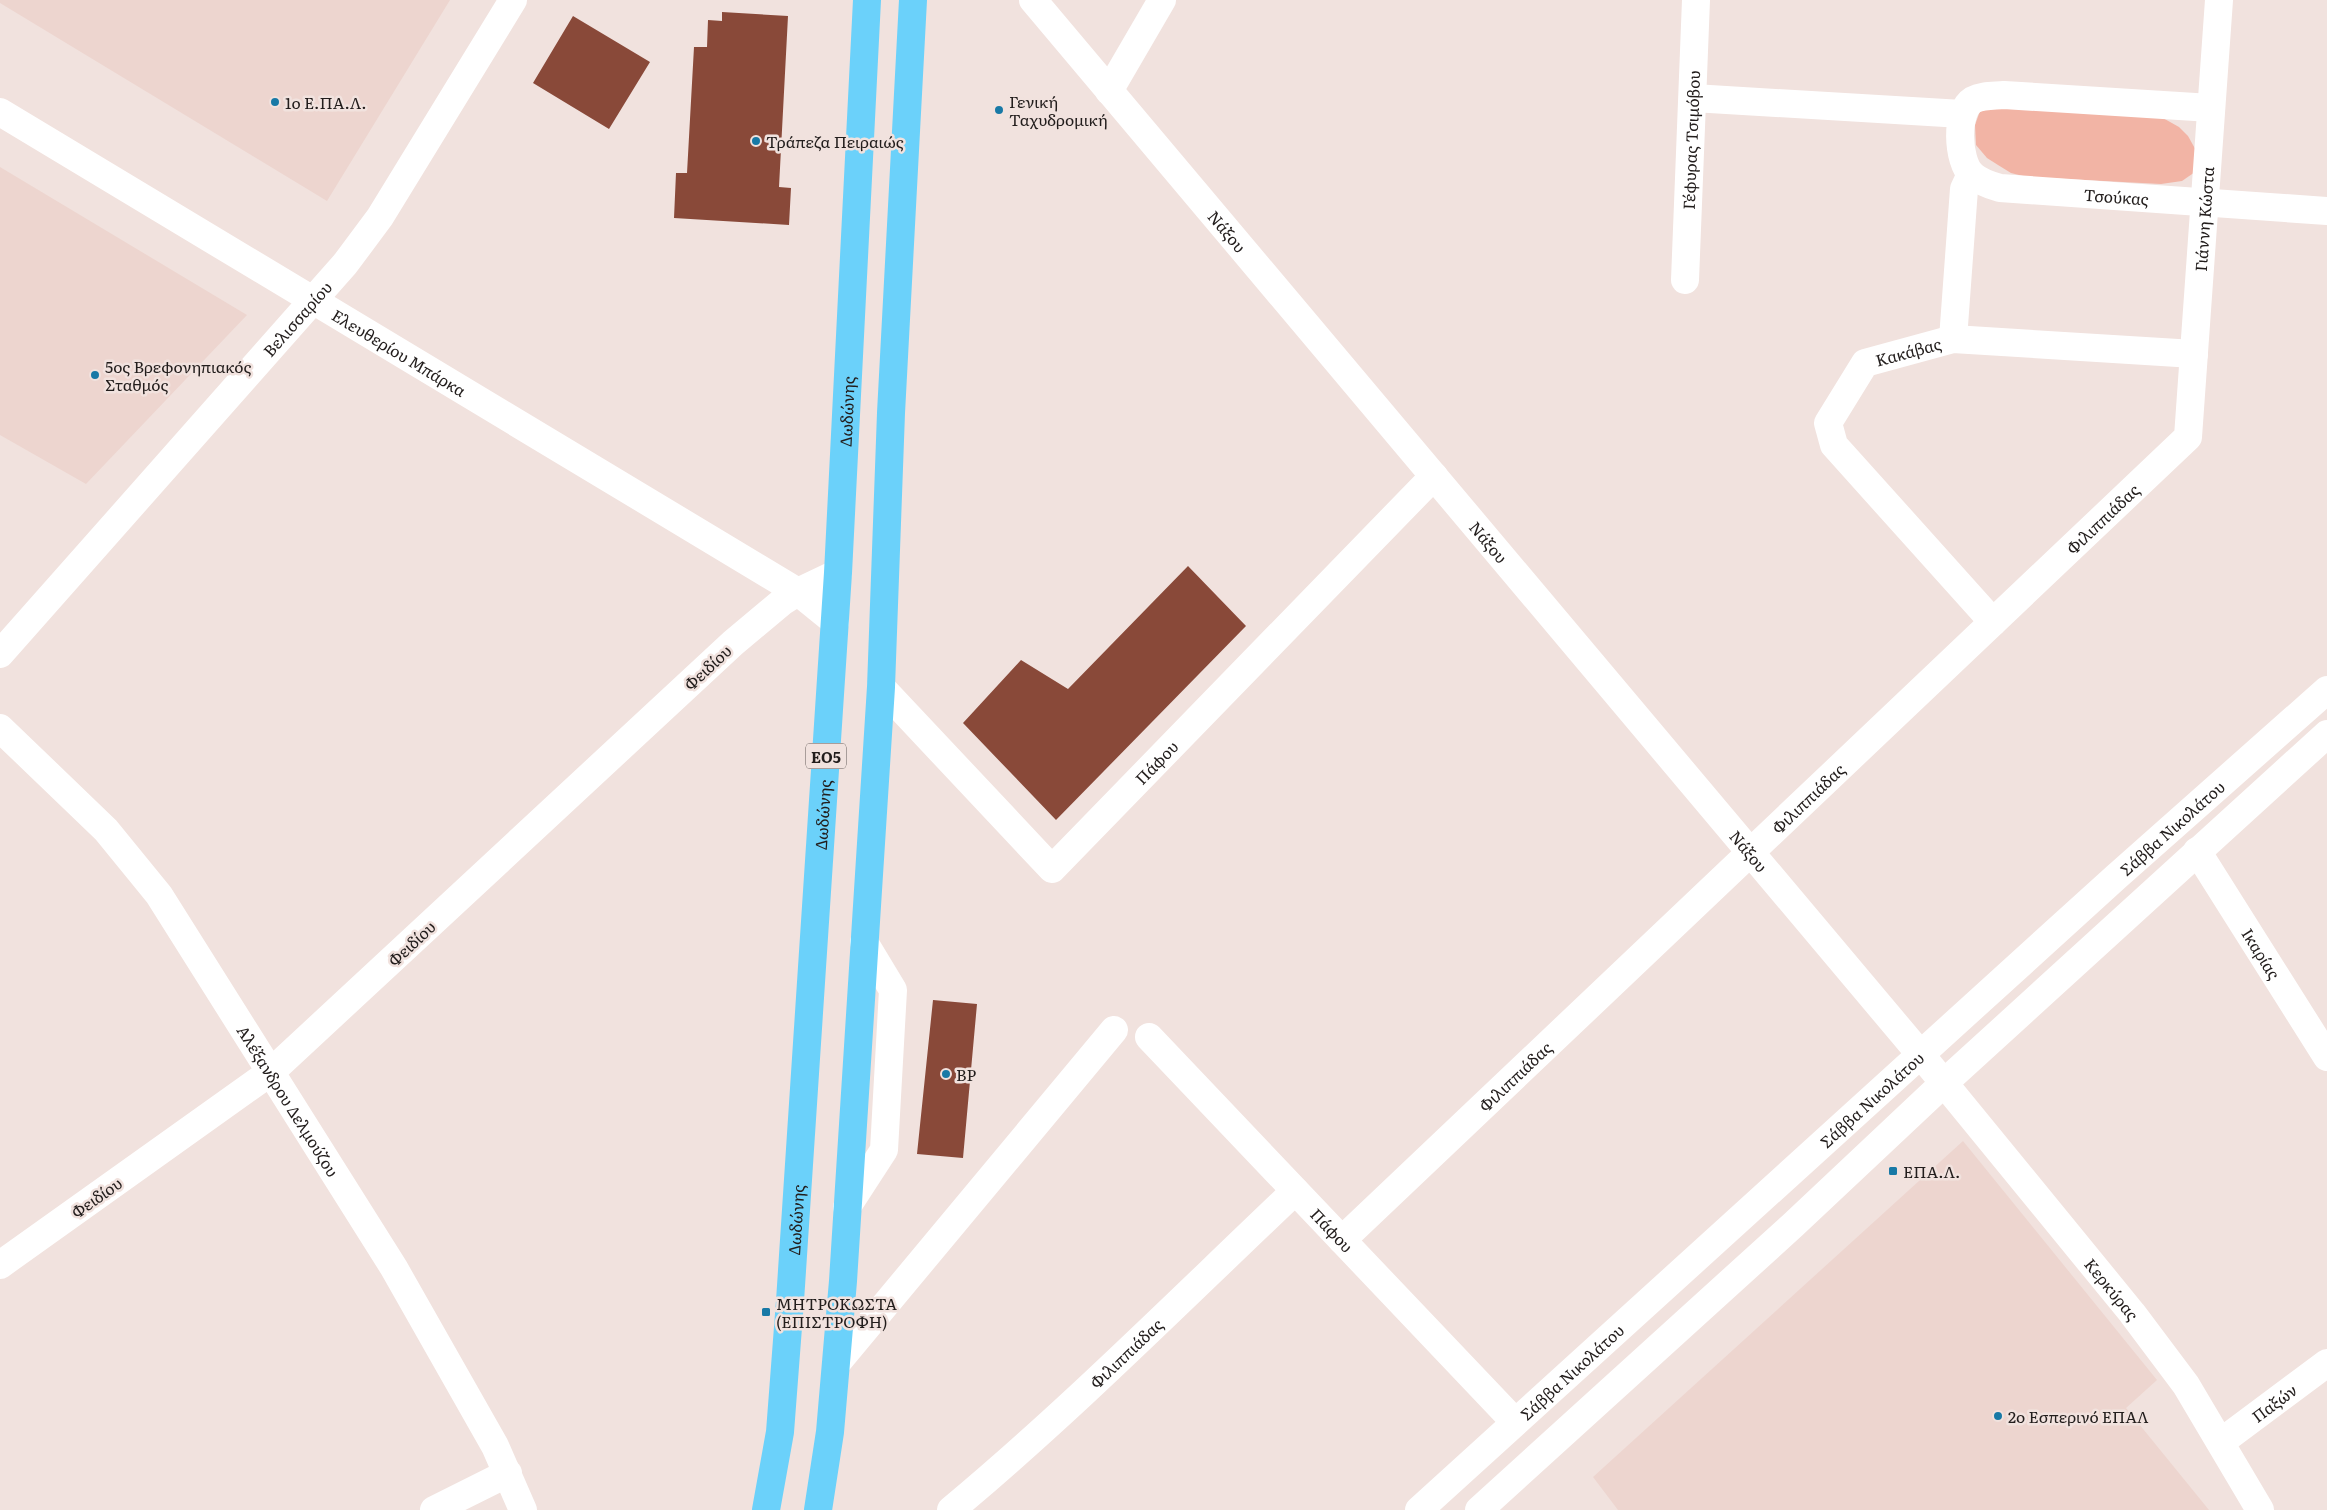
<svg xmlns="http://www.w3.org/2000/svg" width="2327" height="1510" viewBox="0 0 2327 1510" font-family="Literata,serif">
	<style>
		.built { fill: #edd5cf }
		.green { fill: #f2b4a5 }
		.building { fill: #894939 }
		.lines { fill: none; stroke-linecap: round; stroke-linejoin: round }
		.minor { stroke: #fff; stroke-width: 28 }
		.major { stroke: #6bd1fa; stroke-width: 28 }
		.poi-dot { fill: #1879a6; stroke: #f1e2de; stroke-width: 2 }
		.labels { text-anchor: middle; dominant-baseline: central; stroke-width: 5; stroke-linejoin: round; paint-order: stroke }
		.shield { fill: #f1e2de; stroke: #605856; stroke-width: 1 }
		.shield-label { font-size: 15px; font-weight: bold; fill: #221d1c }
		.poi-label { font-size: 16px; fill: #221d1c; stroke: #f1e2de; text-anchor: start }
		.street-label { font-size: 16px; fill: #221d1c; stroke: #f1e2de }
	</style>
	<rect width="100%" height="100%" fill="#f1e2de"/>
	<path class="built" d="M0 0H450L327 201 0 3Z
		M0 167 247 315 86 484 0 435Z
		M1963 1141 2157 1380 2126 1408 2209 1510H1618L1593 1477Z"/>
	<path class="green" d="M1993 107 2154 113 2179 127 2188 136 2198 154 2195 172 2182 181 2161 184 2027 177 2011 173 1998 165 1987 158 1976 145 1975 125 1980 111Z"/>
	<path class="building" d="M722 12 788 16 779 187 791 188 789 225 674 218 676 173H687L694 47H707L708 20 722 21Z
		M573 16 650 62 609 129 533 83Z
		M1188 566 1246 626 1056 820 963 723 1021 660 1068 689Z
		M933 1000 977 1004 963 1158 917 1154Z"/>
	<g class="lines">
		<g class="minor">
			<path id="s1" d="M1033 0 1921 1055 2132 1313 2186 1385 2260 1510"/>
			<path d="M1109 91 1162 0"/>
			<path d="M1693 98 1962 114"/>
			<path id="s2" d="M2211 108 2004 95C1994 96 1982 95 1973 100 1955 111 1957 161 1972 175 1980 182 1989 185 2000 188L2327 211"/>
			<path id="s3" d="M0 112 798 592 782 602 733 643 272 1071 0 1265"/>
			<path id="s4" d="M1685 280 1696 0"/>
			<path d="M1953 339 1964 189 1971 174"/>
			<path d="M835 622 798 592 838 573"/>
			<path id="s5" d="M1993 622 1834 445 1828 423 1865 363 1953 339 2194 354"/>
			<path id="s6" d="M0 654 345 264 380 217 513 0"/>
			<path id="s7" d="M881 687 1052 869 1434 476"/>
			<path id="s8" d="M0 728 106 830 159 895 394 1268 495 1446 523 1510"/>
			<path id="s9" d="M2197 851 2327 1057"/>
			<path id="s10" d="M1149 1037 1515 1422"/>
			<path d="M847 1207 884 1150 893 990 864 942"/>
			<path id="s11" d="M1342 1240 2188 437 2219 0"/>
			<path d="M836 1364 1114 1030"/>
			<path id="s12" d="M2221 1442 2327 1363"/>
			<path d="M434 1510 508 1473"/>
			<path id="s13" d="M951 1510C1071 1410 1182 1298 1295 1191"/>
			<path id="s14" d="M1419 1510 2116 877 2327 690"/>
			<path d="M1479 1510 1793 1225 1944 1083 2327 734"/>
		</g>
		<g class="major">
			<path id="s15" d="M766 1510 780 1432 790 1301 838 573 867 0"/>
			<path d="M818 1510 830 1432 843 1281 881 687 891 413 913 0"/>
		</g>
	</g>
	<g class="poi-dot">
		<circle cx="275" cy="102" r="5"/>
		<circle cx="999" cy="110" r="5"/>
		<circle cx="756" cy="141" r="5"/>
		<circle cx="95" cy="375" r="5"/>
		<circle cx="946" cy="1074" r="5"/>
		<rect x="1888" y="1166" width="10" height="10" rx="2.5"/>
		<rect x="761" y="1307" width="10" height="10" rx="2.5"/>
		<circle cx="1998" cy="1416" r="5"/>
	</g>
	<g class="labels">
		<rect class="shield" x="806" y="743.5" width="40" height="25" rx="4"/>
		<g class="shield-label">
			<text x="826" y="756">ΕΟ5</text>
		</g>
		<g class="poi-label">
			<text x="1009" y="101">Γενική<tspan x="1009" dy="18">Ταχυδρομική</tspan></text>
			<text x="285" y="102">1ο Ε.ΠΑ.Λ.</text>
			<text x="766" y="141">Τράπεζα Πειραιώς</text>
			<text x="105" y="366">5ος Βρεφονηπιακός<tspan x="105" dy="18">Σταθμός</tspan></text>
			<text x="956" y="1074">BP</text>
			<text x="1903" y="1171">ΕΠΑ.Λ.</text>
			<text x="776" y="1303">ΜΗΤΡΟΚΩΣΤΑ<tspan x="776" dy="18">(ΕΠΙΣΤΡΟΦΗ)</tspan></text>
			<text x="2008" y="1416">2ο Εσπερινό ΕΠΑΛ</text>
		</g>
		<g class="street-label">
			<text stroke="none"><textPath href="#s4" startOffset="140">Γέφυρας Τσιμόβου</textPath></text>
			<text stroke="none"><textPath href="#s2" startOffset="468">Τσούκας</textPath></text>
			<text stroke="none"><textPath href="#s11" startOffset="1385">Γιάννη Κώστα</textPath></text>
			<text stroke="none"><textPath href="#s1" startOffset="302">Νάξου</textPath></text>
			<text stroke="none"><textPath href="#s6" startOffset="448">Βελισσαρίου</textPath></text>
			<text stroke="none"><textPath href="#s5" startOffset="376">Κακάβας</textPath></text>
			<text stroke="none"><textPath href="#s3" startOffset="466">Ελευθερίου Μπάρκα</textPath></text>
			<text stroke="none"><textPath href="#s15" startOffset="1102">Δωδώνης</textPath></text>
			<text stroke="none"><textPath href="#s11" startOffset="1048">Φιλιππιάδας</textPath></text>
			<text stroke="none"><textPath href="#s1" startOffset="708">Νάξου</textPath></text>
			<text transform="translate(707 667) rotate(-43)">Φειδίου</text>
			<text stroke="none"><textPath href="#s7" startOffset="399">Πάφου</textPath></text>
			<text stroke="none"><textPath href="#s11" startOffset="642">Φιλιππιάδας</textPath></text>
			<text stroke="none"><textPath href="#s15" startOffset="698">Δωδώνης</textPath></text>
			<text stroke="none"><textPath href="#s14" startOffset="1016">Σάββα Νικολάτου</textPath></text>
			<text stroke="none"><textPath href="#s1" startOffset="1112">Νάξου</textPath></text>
			<text transform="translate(411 943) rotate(-43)">Φειδίου</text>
			<text stroke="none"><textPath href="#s9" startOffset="121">Ικαρίας</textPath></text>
			<text stroke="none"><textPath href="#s11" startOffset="238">Φιλιππιάδας</textPath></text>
			<text stroke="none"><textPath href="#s8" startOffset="474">Αλέξανδρου Δελμούζου</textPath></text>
			<text stroke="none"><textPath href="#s14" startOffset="611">Σάββα Νικολάτου</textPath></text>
			<text transform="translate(96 1197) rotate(-35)">Φειδίου</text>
			<text stroke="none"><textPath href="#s15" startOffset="292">Δωδώνης</textPath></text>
			<text stroke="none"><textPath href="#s10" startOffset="266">Πάφου</textPath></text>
			<text stroke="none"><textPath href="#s1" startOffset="1681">Κερκύρας</textPath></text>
			<text stroke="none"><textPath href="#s13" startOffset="235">Φιλιππιάδας</textPath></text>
			<text stroke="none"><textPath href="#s14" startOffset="206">Σάββα Νικολάτου</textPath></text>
			<text stroke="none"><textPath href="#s12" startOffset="66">Παξών</textPath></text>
		</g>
	</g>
</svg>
